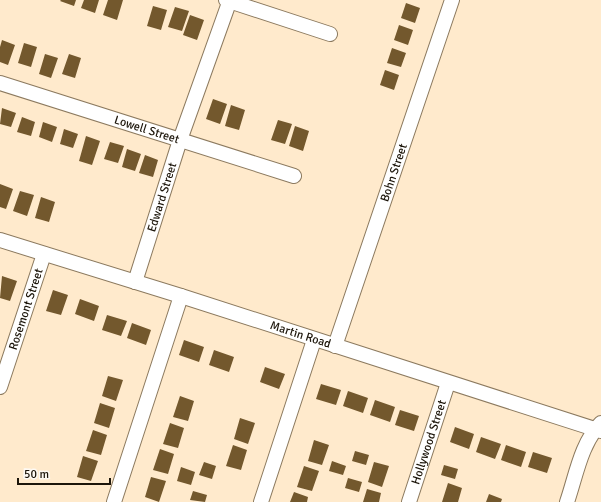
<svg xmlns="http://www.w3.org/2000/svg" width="601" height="502" viewBox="0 0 601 502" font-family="Signika,sans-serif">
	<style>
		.building { fill: #73582d }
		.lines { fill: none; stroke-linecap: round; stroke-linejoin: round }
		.minor-casing { stroke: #8c7a5f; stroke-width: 16 }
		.minor { stroke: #fff; stroke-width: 14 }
		.labels { text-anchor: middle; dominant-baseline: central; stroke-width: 4; stroke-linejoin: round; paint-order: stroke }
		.street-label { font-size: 12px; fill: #1c150a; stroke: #fefaf4 }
	</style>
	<rect width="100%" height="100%" fill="#ffeacc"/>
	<path class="building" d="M61 0H76L74 6 60 1Z
		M84 0H99L95 13 81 8Z
		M108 0H123L117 20 103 15Z
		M406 3 420 8 415 23 401 18Z
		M153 6 167 10 161 30 147 26Z
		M175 7 189 11 182 31 168 27Z
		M190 15 204 20 197 40 183 35Z
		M399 25 413 30 408 45 394 40Z
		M2 40 15 45 8 65 0 62V47Z
		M24 43 37 47 31 67 18 63Z
		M392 48 406 53 401 67 387 63Z
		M45 54 58 58 51 78 39 74Z
		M69 54 81 58 75 78 62 74Z
		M385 70 399 75 394 90 380 85Z
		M213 99 227 104 220 124 206 119Z
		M231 105 245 110 239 130 225 126Z
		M2 108 16 113 11 127 0 124Z
		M22 117 35 122 31 136 17 132Z
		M278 120 292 124 285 144 271 140Z
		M43 122 57 127 52 142 39 137Z
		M295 126 309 131 303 151 289 146Z
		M64 129 78 134 73 148 60 144Z
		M86 136 100 141 92 165 79 161Z
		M110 142 124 146 118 163 104 159Z
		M127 149 141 154 135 171 122 167Z
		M145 155 158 160 153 177 139 173Z
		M0 184 13 189 6 209 0 207Z
		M20 191 34 195 27 216 13 211Z
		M41 197 55 202 49 222 35 218Z
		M2 276 17 281 10 301 0 298Z
		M53 290 68 295 61 315 46 311Z
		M80 299 99 306 94 321 75 314Z
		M107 315 127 321 121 336 102 330Z
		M132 323 151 330 146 345 127 338Z
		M184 340 204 347 199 362 179 355Z
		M214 350 234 357 229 372 209 365Z
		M265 367 285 374 279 389 260 382Z
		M108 376 123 380 116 401 102 396Z
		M321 384 341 390 336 405 316 399Z
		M348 391 368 398 363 413 343 406Z
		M180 396 194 401 188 421 173 417Z
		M375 400 395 407 390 422 370 415Z
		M100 403 115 408 109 428 94 423Z
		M400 410 419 416 414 431 395 425Z
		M240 418 255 423 248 444 234 439Z
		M170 423 184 428 178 448 163 444Z
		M455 427 474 434 469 449 450 442Z
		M93 430 107 435 101 455 86 451Z
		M481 437 501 444 495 459 476 452Z
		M314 440 329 445 322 465 308 461Z
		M233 445 247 450 241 470 226 466Z
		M506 445 526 452 521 467 501 460Z
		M160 449 174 454 168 474 153 470Z
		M355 451 369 455 366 465 352 461Z
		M533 452 552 458 547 473 528 467Z
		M83 456 98 461 91 481 77 477Z
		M332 461 346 466 343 475 329 471Z
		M204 462 216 466 212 479 199 475Z
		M374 462 389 466 382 487 368 482Z
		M444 465 458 469 455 479 441 475Z
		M304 466 319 471 312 491 297 487Z
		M181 467 195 472 191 485 177 481Z
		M151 477 166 481 159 502 145 497Z
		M348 478 362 482 359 492 345 488Z
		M448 483 462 488 458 502H442Z
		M367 489 381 493 379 502H363Z
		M193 491 207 495 205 502 190 500Z
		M294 492 308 497 307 502H290Z
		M489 494 502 499 501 502H486Z"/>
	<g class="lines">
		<defs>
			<g id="minor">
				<path d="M226 0 330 34"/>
				<path id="s1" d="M0 83 294 176"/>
				<path id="s2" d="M0 240 181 296 601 431"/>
				<path id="s3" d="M135 282 180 140 230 0"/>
				<path id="s4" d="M335 346 452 0"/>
				<path id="s5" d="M0 387 44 254"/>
				<path d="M114 502 181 296"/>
				<path d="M261 502 314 340"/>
				<path id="s6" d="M409 502 448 383"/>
				<path d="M567 502C576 476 581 443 601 423"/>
			</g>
		</defs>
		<use href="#minor" class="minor-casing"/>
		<use href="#minor" class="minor"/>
	</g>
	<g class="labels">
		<g class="street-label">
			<text stroke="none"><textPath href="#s1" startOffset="154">Lowell Street</textPath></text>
			<text stroke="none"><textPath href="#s4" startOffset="183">Bohn Street</textPath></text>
			<text stroke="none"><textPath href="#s3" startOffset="89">Edward Street</textPath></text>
			<text stroke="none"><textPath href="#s5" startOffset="82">Rosemont Street</textPath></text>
			<text stroke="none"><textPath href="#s2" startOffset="315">Martin Road</textPath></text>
			<text stroke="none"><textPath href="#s6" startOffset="63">Hollywood Street</textPath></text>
		</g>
	</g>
	<path d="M18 478v6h92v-6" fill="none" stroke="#1c150a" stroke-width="2"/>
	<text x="24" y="478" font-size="12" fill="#1c150a" stroke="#fefaf4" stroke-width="3" paint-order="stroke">50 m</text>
</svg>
